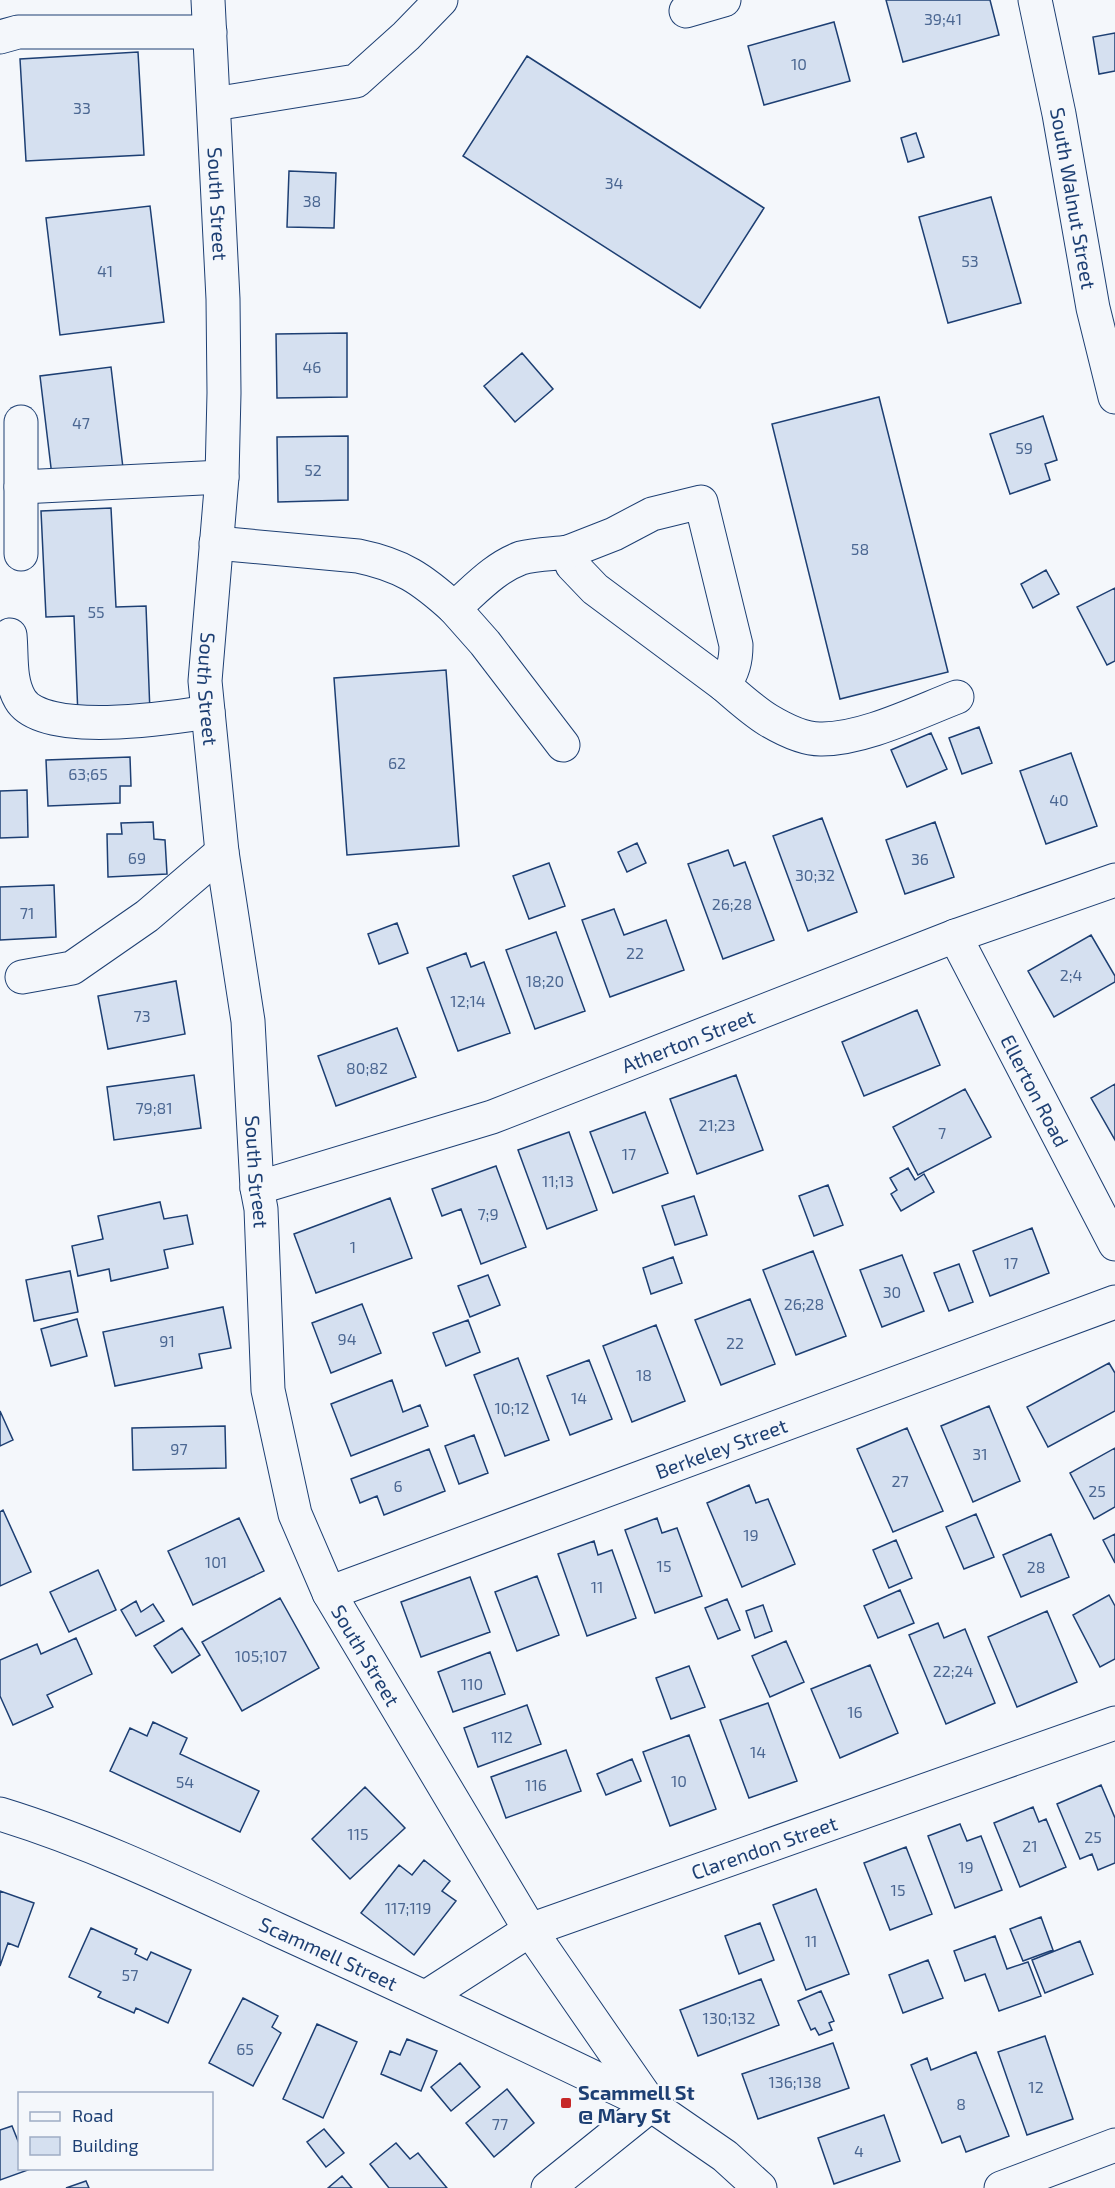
<svg xmlns="http://www.w3.org/2000/svg" width="1115" height="2188" viewBox="0 0 1115 2188" font-family="'Exo 2',sans-serif">
	<style>
		.building { fill: #d5e0f0; stroke: #1d3f73; stroke-width: 1.5 }
		.lines { fill: none; stroke-linecap: round; stroke-linejoin: round }
		.minor-casing { stroke: #1d3f73; stroke-width: 35 }
		.minor { stroke: #f4f7fb; stroke-width: 33 }
		.poi-dot { fill: #c62828; stroke: #f4f7fb; stroke-width: 2 }
		.labels { text-anchor: middle; dominant-baseline: central; stroke-width: 4.5; stroke-linejoin: round; paint-order: stroke }
		.number-label { font-size: 16px; fill: #4b6792 }
		.street-label { font-size: 20px; fill: #1d3f73; stroke: #f4f7fb }
		.poi-label { font-size: 20px; font-weight: bold; fill: #1d3f73; stroke: #f4f7fb; text-anchor: start }
	</style>
	<rect width="100%" height="100%" fill="#f4f7fb"/>
	<path class="building" d="M886 0H990L999 35 903 62Z
		M834 22 850 81 764 105 748 46Z
		M1115 33V71L1099 74 1093 37Z
		M138 52 144 155 26 161 20 59Z
		M527 56 764 208 700 308 463 156Z
		M916 133 924 157 908 162 901 138Z
		M289 171 336 173 334 228 287 227Z
		M991 197 1021 303 948 323 919 217Z
		M150 206 164 322 60 335 46 218Z
		M347 333V397L277 398 276 334Z
		M522 353 553 389 515 422 484 386Z
		M111 367 123 468 52 476 40 376Z
		M879 397 948 672 840 699 772 424Z
		M1043 416 1057 460 1045 464 1050 480 1010 494 990 434Z
		M348 436V500L278 502 277 437Z
		M111 508 116 607 146 606 150 713 78 716 74 616 46 617 41 511Z
		M1046 570 1059 594 1033 608 1021 584Z
		M1115 588V661L1107 665 1077 607Z
		M446 670 459 846 347 855 334 678Z
		M979 727 992 763 962 774 949 738Z
		M931 733 947 769 907 787 891 750Z
		M1071 753 1097 826 1046 844 1020 771Z
		M130 757 131 786H120V803L48 806 46 760Z
		M27 790 28 837 0 838V791Z
		M822 818 857 912 808 931 773 836Z
		M153 822 154 839 165 840 167 874 108 877 107 834H122L121 823Z
		M935 822 954 877 905 894 886 840Z
		M637 843 646 863 627 872 618 852Z
		M728 850 734 866 745 862 774 940 723 959 688 864Z
		M549 863 565 906 529 919 513 876Z
		M54 885 56 937 0 940V887Z
		M614 909 624 935 666 920 684 970 610 997 582 920Z
		M397 923 408 953 379 964 368 934Z
		M556 932 585 1011 535 1029 506 950Z
		M1091 935 1115 976V982L1054 1017 1028 971Z
		M466 953 471 967 484 962 510 1033 458 1051 427 968Z
		M176 981 185 1034 108 1049 98 996Z
		M917 1010 940 1065 864 1096 842 1042Z
		M397 1028 416 1077 336 1106 318 1056Z
		M194 1075 201 1128 114 1140 107 1087Z
		M736 1075 763 1150 697 1174 670 1099Z
		M1115 1084V1140L1091 1098Z
		M965 1089 991 1137 918 1175 893 1127Z
		M645 1112 668 1173 613 1193 590 1132Z
		M569 1132 597 1210 547 1229 518 1150Z
		M496 1166 526 1247 481 1264 461 1209 442 1216 432 1189Z
		M908 1168 915 1180 924 1174 934 1192 901 1211 891 1194 897 1190 890 1178Z
		M828 1185 843 1225 814 1236 799 1196Z
		M694 1196 707 1235 675 1245 662 1206Z
		M390 1198 412 1258 316 1293 294 1234Z
		M160 1202 164 1219 187 1215 193 1244 164 1250 168 1268 111 1281 109 1269 78 1276 72 1246 103 1239 98 1216Z
		M1032 1228 1049 1273 990 1296 973 1251Z
		M813 1251 846 1336 796 1355 763 1270Z
		M902 1255 924 1311 882 1327 860 1270Z
		M673 1257 682 1283 651 1294 643 1268Z
		M959 1264 973 1302 949 1311 934 1273Z
		M70 1271 78 1312 34 1321 26 1280Z
		M488 1275 500 1305 470 1317 458 1286Z
		M750 1299 775 1364 721 1385 695 1320Z
		M362 1304 381 1353 331 1373 312 1323Z
		M223 1307 231 1348 199 1354 202 1368 115 1386 103 1332Z
		M77 1319 87 1356 51 1366 41 1329Z
		M468 1320 480 1352 446 1366 433 1333Z
		M656 1325 685 1401 632 1422 603 1346Z
		M518 1358 549 1440 505 1456 474 1375Z
		M589 1360 612 1419 570 1435 547 1376Z
		M1109 1363 1115 1373V1411L1048 1447 1027 1407Z
		M392 1380 403 1412 420 1405 428 1426 351 1456 331 1404Z
		M989 1406 1020 1481 973 1502 941 1426Z
		M0 1411 13 1440 0 1446Z
		M225 1426 226 1468 133 1470 132 1428Z
		M907 1428 943 1511 893 1532 857 1449Z
		M474 1435 488 1473 459 1484 445 1446Z
		M1115 1448V1507L1094 1519 1070 1473Z
		M429 1449 445 1491 384 1515 377 1496 360 1503 351 1479Z
		M749 1485 756 1503 768 1499 795 1564 742 1587 707 1503Z
		M3 1510 31 1572 0 1586V1512Z
		M976 1514 994 1557 964 1569 946 1527Z
		M239 1518 264 1571 193 1605 168 1551Z
		M657 1518 662 1533 677 1528 702 1596 655 1613 625 1530Z
		M1051 1534 1069 1577 1021 1597 1003 1555Z
		M1115 1534V1563L1103 1540Z
		M896 1540 912 1578 889 1588 873 1550Z
		M594 1541 598 1555 612 1550 636 1618 587 1636 558 1554Z
		M98 1570 116 1610 69 1632 50 1592Z
		M537 1576 559 1635 517 1651 495 1592Z
		M470 1577 490 1632 421 1657 401 1602Z
		M900 1590 914 1623 878 1638 864 1606Z
		M1109 1595 1115 1606V1659L1100 1667 1073 1615Z
		M280 1598 319 1668 242 1711 202 1642Z
		M727 1599 740 1630 718 1639 705 1608Z
		M136 1601 141 1612 153 1604 164 1621 136 1636 121 1610Z
		M763 1605 772 1631 755 1638 746 1611Z
		M1047 1611 1077 1682 1017 1707 988 1637Z
		M938 1623 944 1638 965 1629 995 1703 946 1724 909 1635Z
		M182 1628 200 1655 172 1673 154 1646Z
		M76 1638 92 1674 47 1695 53 1707 13 1725 0 1696V1660L37 1644 41 1654Z
		M786 1641 804 1682 770 1697 752 1656Z
		M490 1652 505 1694 453 1712 438 1672Z
		M870 1665 898 1733 840 1758 811 1689Z
		M689 1666 705 1707 671 1719 656 1678Z
		M768 1703 797 1781 749 1798 720 1720Z
		M527 1705 541 1744 478 1767 464 1728Z
		M153 1722 187 1738 180 1754 259 1791 240 1832 110 1771 130 1728 147 1736Z
		M689 1735 716 1809 670 1826 643 1752Z
		M566 1750 581 1791 506 1818 491 1777Z
		M632 1759 641 1781 606 1795 597 1774Z
		M1101 1785 1115 1818V1863L1098 1870 1092 1854 1080 1859 1057 1804Z
		M365 1787 405 1828 350 1879 312 1839Z
		M1033 1807 1039 1822 1046 1819 1066 1867 1020 1887 994 1823Z
		M960 1824 967 1841 981 1836 1002 1890 955 1908 928 1836Z
		M906 1847 932 1914 890 1930 864 1863Z
		M424 1860 450 1881 442 1891 456 1901 414 1955 361 1913 399 1865 412 1875Z
		M816 1889 849 1974 806 1990 773 1905Z
		M0 1891 34 1903 18 1947 8 1943 0 1966Z
		M1041 1917 1053 1950 1023 1961 1010 1929Z
		M760 1923 774 1960 739 1974 725 1936Z
		M91 1928 137 1949 135 1954 147 1960 151 1952 191 1970 168 2023 136 2008 134 2013 98 1997 101 1992 69 1977Z
		M995 1936 1007 1969 1028 1962 1041 1996 999 2011 985 1974 965 1981 954 1951Z
		M1080 1941 1093 1974 1045 1993 1032 1960Z
		M928 1960 943 1998 903 2013 889 1975Z
		M761 1979 779 2025 698 2056 680 2010Z
		M821 1991 834 2021 829 2023 832 2030 819 2035 815 2028 811 2030 798 2001Z
		M243 1998 278 2016 272 2027 281 2033 253 2086 209 2063Z
		M317 2024 357 2042 323 2118 283 2099Z
		M1045 2036 1073 2119 1027 2135 998 2052Z
		M407 2039 437 2051 421 2091 381 2074 390 2051 400 2055Z
		M833 2043 849 2088 758 2119 742 2074Z
		M976 2052 1009 2136 966 2152 960 2136 942 2143 911 2065 927 2058 931 2070Z
		M460 2063 480 2087 451 2111 431 2087Z
		M507 2089 534 2123 494 2157 466 2123Z
		M884 2115 900 2161 834 2184 818 2138Z
		M12 2126 20 2146V2168L28 2170 0 2180V2130Z
		M324 2129 344 2153 326 2167 307 2142Z
		M396 2143 410 2159 418 2153 447 2188H389L370 2164Z
		M342 2176 352 2188H328Z
		M86 2181 89 2188H66Z"/>
	<g class="lines">
		<defs>
			<g id="minor">
				<path id="s1" d="M208 0 223 299 224 393 222 477 205 681 222 852 248 1021 257 1188 261 1209 268 1390 295 1514 329 1593 530 1930 651 2105 725 2156 760 2188"/>
				<path id="s2" d="M1035 0 1059 114 1093 308 1115 397"/>
				<path d="M686 11 724 0"/>
				<path d="M0 37 18 32H210"/>
				<path d="M214 104 356 81 406 36 441 0"/>
				<path d="M21 422V554"/>
				<path d="M21 487 222 477"/>
				<path d="M216 543 358 556C402 565 422 579 454 608 475 590 494 568 521 558 536 554 553 554 568 552L572 565 595 589 724 685"/>
				<path d="M568 552 614 534 652 514 701 502 736 645C736 661 733 672 724 685 738 697 752 710 768 720 783 729 803 739 820 739 862 740 918 712 957 697"/>
				<path d="M454 608 485 643 563 745"/>
				<path d="M10 635C12 656 9 680 20 699 42 738 170 718 208 712"/>
				<path id="s3" d="M955 936 1115 1244"/>
				<path d="M22 977 72 968 147 916 222 852"/>
				<path id="s4" d="M257 1188 492 1117 955 936 1115 880"/>
				<path id="s5" d="M329 1593 1115 1302"/>
				<path id="s6" d="M0 1814C95 1843 185 1887 276 1929 401 1986 526 2044 649 2104"/>
				<path id="s7" d="M426 1997 530 1930 1115 1723"/>
				<path d="M548 2188 651 2105"/>
				<path d="M1001 2188 1115 2145"/>
			</g>
		</defs>
		<use href="#minor" class="minor-casing"/>
		<use href="#minor" class="minor"/>
	</g>
	<rect class="poi-dot" x="560" y="2097" width="12" height="12" rx="3"/>
	<g class="labels">
		<g class="number-label">
			<text x="943" y="18">39;41</text>
			<text x="799" y="63">10</text>
			<text x="82" y="107">33</text>
			<text x="614" y="182">34</text>
			<text x="312" y="200">38</text>
			<text x="970" y="260">53</text>
			<text x="105" y="270">41</text>
			<text x="312" y="366">46</text>
			<text x="81" y="422">47</text>
			<text x="1024" y="447">59</text>
			<text x="313" y="469">52</text>
			<text x="860" y="548">58</text>
			<text x="96" y="611">55</text>
			<text x="397" y="762">62</text>
			<text x="88" y="773">63;65</text>
			<text x="1059" y="799">40</text>
			<text x="137" y="857">69</text>
			<text x="920" y="858">36</text>
			<text x="815" y="874">30;32</text>
			<text x="732" y="903">26;28</text>
			<text x="27" y="912">71</text>
			<text x="635" y="952">22</text>
			<text x="1071" y="974">2;4</text>
			<text x="545" y="980">18;20</text>
			<text x="468" y="1000">12;14</text>
			<text x="142" y="1015">73</text>
			<text x="367" y="1067">80;82</text>
			<text x="154" y="1107">79;81</text>
			<text x="717" y="1124">21;23</text>
			<text x="942" y="1132">7</text>
			<text x="629" y="1153">17</text>
			<text x="558" y="1180">11;13</text>
			<text x="488" y="1213">7;9</text>
			<text x="353" y="1246">1</text>
			<text x="1011" y="1262">17</text>
			<text x="892" y="1291">30</text>
			<text x="804" y="1303">26;28</text>
			<text x="347" y="1338">94</text>
			<text x="167" y="1340">91</text>
			<text x="735" y="1342">22</text>
			<text x="644" y="1374">18</text>
			<text x="579" y="1397">14</text>
			<text x="512" y="1407">10;12</text>
			<text x="179" y="1448">97</text>
			<text x="980" y="1453">31</text>
			<text x="900" y="1480">27</text>
			<text x="398" y="1485">6</text>
			<text x="1097" y="1490">25</text>
			<text x="751" y="1534">19</text>
			<text x="216" y="1561">101</text>
			<text x="664" y="1565">15</text>
			<text x="1036" y="1566">28</text>
			<text x="597" y="1586">11</text>
			<text x="261" y="1655">105;107</text>
			<text x="953" y="1670">22;24</text>
			<text x="472" y="1683">110</text>
			<text x="855" y="1711">16</text>
			<text x="502" y="1736">112</text>
			<text x="758" y="1751">14</text>
			<text x="679" y="1780">10</text>
			<text x="185" y="1781">54</text>
			<text x="536" y="1784">116</text>
			<text x="358" y="1833">115</text>
			<text x="1093" y="1836">25</text>
			<text x="1030" y="1845">21</text>
			<text x="966" y="1866">19</text>
			<text x="898" y="1889">15</text>
			<text x="408" y="1907">117;119</text>
			<text x="811" y="1940">11</text>
			<text x="130" y="1974">57</text>
			<text x="729" y="2017">130;132</text>
			<text x="245" y="2048">65</text>
			<text x="795" y="2081">136;138</text>
			<text x="1036" y="2086">12</text>
			<text x="961" y="2103">8</text>
			<text x="500" y="2123">77</text>
			<text x="859" y="2150">4</text>
		</g>
		<g class="street-label">
			<text stroke="none"><textPath href="#s2" startOffset="202">South Walnut Street</textPath></text>
			<text stroke="none"><textPath href="#s1" startOffset="204">South Street</textPath></text>
			<text stroke="none"><textPath href="#s1" startOffset="690">South Street</textPath></text>
			<text stroke="none"><textPath href="#s4" startOffset="456">Atherton Street</textPath></text>
			<text stroke="none"><textPath href="#s3" startOffset="174">Ellerton Road</textPath></text>
			<text stroke="none"><textPath href="#s1" startOffset="1176">South Street</textPath></text>
			<text stroke="none"><textPath href="#s5" startOffset="418">Berkeley Street</textPath></text>
			<text stroke="none"><textPath href="#s1" startOffset="1680">South Street</textPath></text>
			<text stroke="none"><textPath href="#s7" startOffset="372">Clarendon Street</textPath></text>
			<text stroke="none"><textPath href="#s6" startOffset="357">Scammell Street</textPath></text>
		</g>
		<g class="poi-label">
			<text x="578" y="2092">Scammell St<tspan x="578" dy="23">@ Mary St</tspan></text>
		</g>
	</g>
	<rect x="18" y="2092" width="195" height="78" fill="#f4f7fb" stroke="#9eadc5" stroke-width="1.5"/>
	<rect x="30" y="2112" width="30" height="9" fill="#f4f7fb" stroke="#9eadc5" stroke-width="1.5"/>
	<text x="72" y="2122" font-size="18" fill="#1d3f73">Road</text>
	<rect x="30" y="2137" width="30" height="18" fill="#d5e0f0" stroke="#9eadc5" stroke-width="1.5"/>
	<text x="72" y="2152" font-size="18" fill="#1d3f73">Building</text>
</svg>
